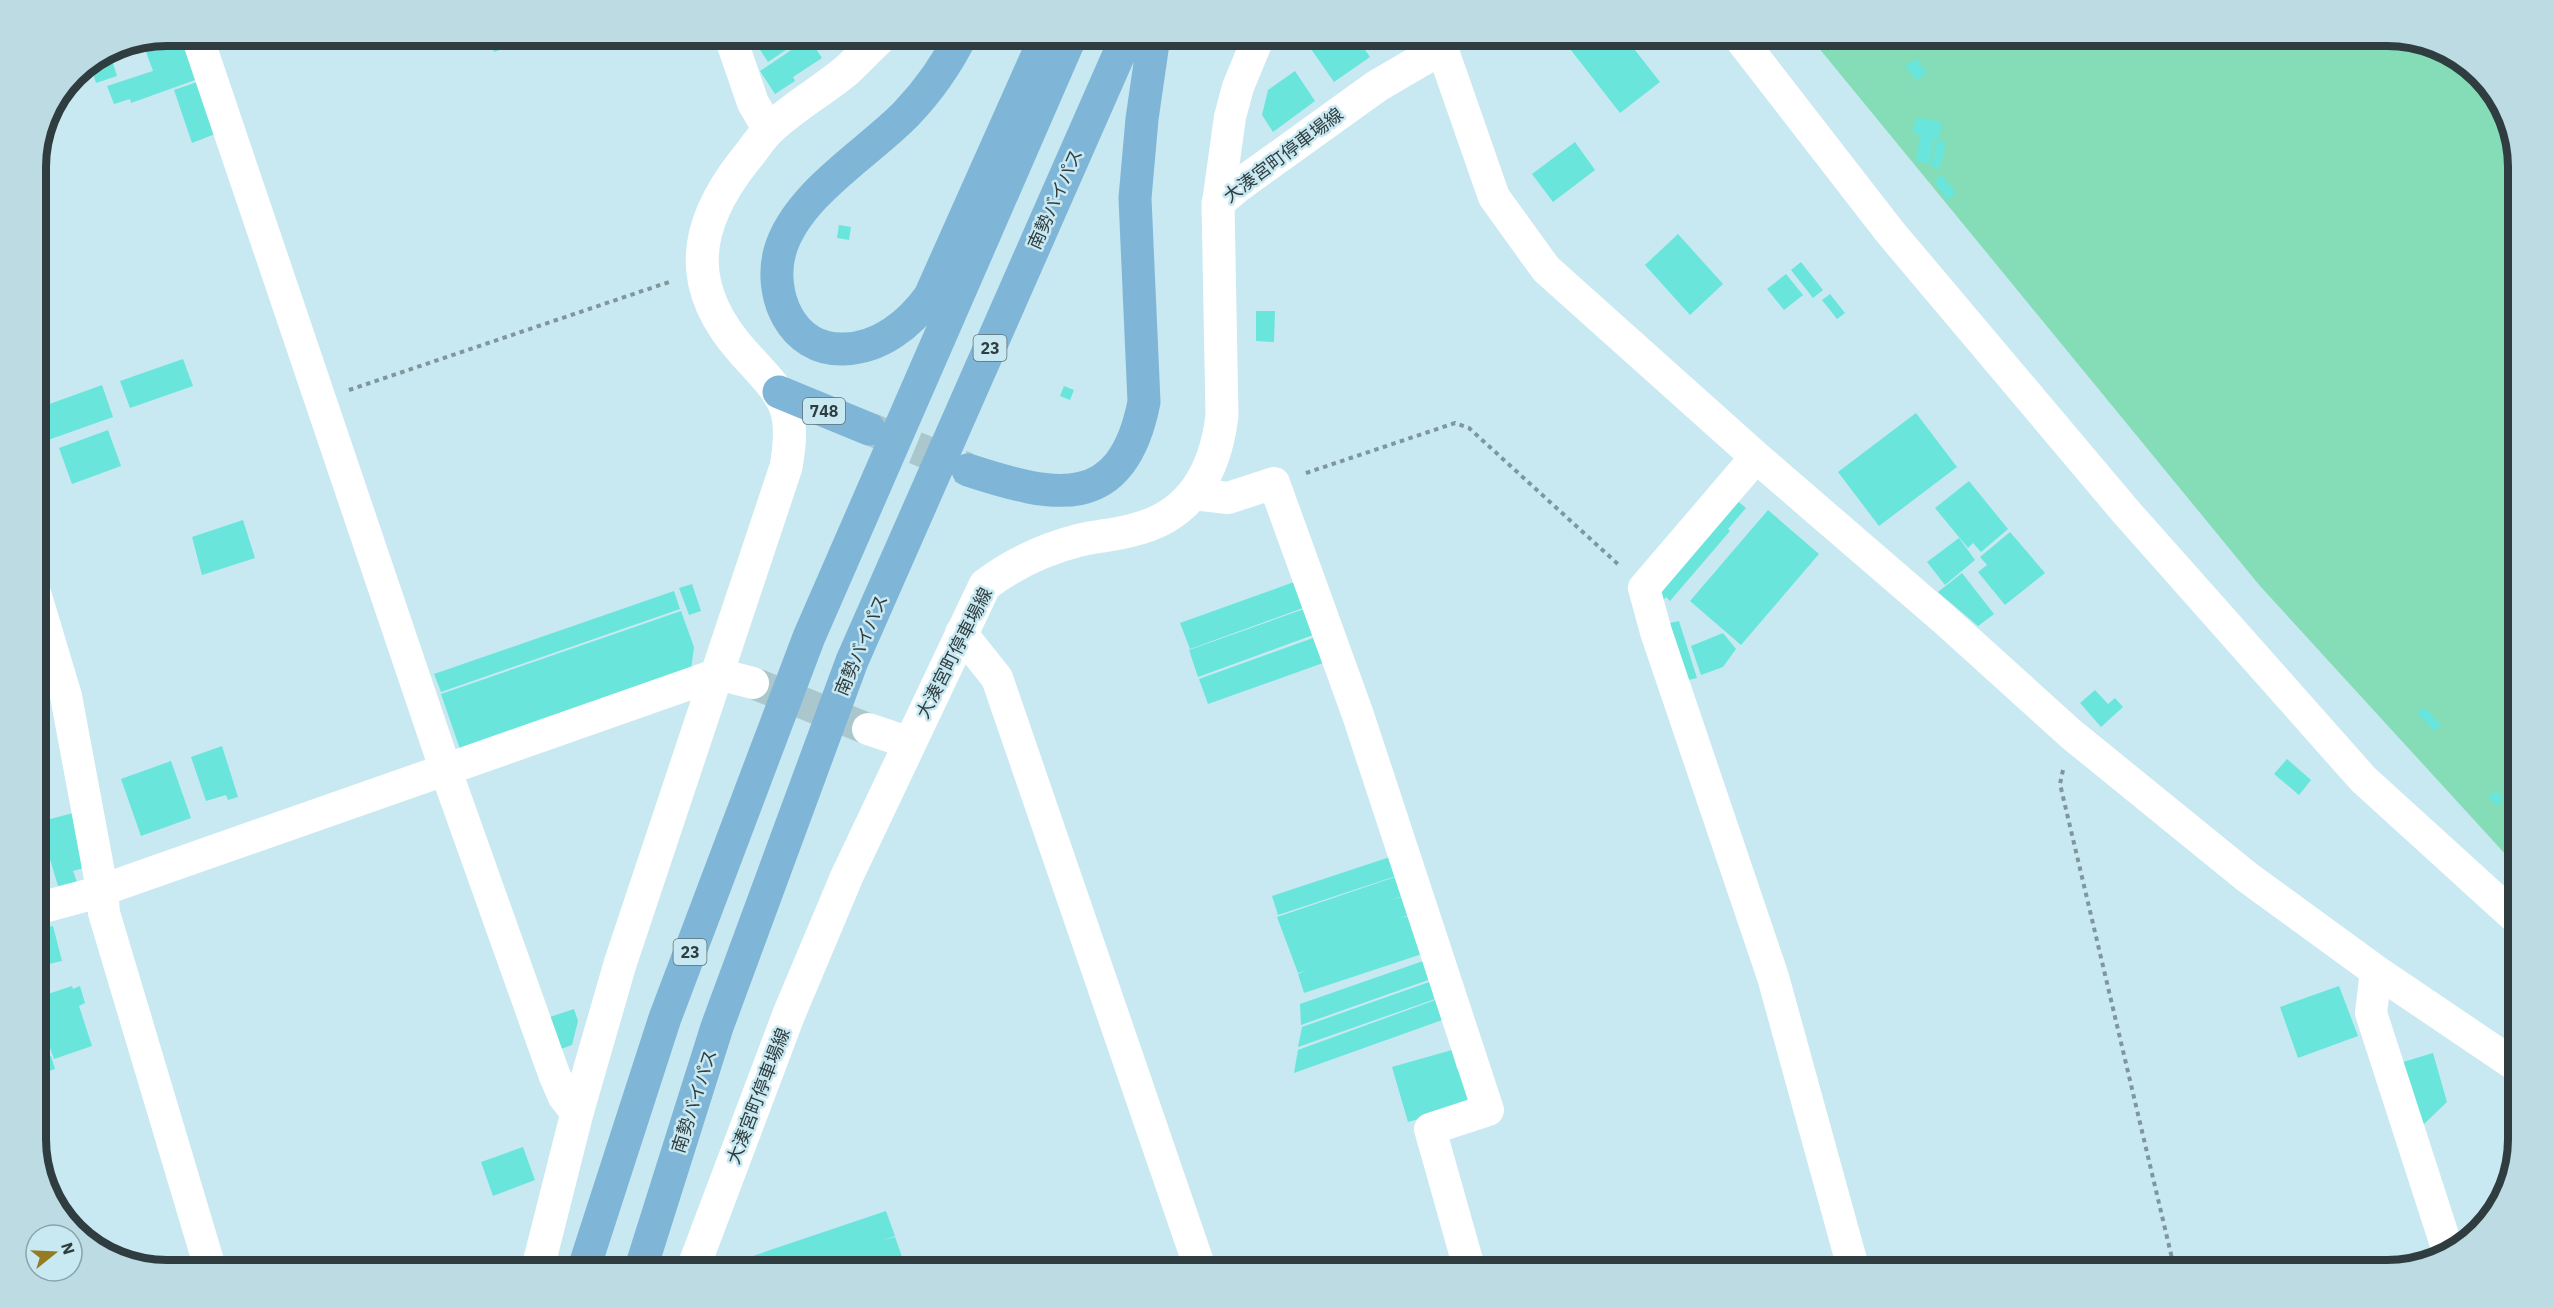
<svg xmlns="http://www.w3.org/2000/svg" width="2554" height="1307" viewBox="0 0 2554 1307" font-family="'IBM Plex Sans','Noto Sans JP',sans-serif">
	<style>
		.green { fill: #84ddb6 }
		.building { fill: #69e5db }
		.lines { fill: none; stroke-linecap: round; stroke-linejoin: round }
		.minor-tunnel { stroke: #aac7ce; stroke-width: 32; stroke-dasharray: 32 16; stroke-linecap: butt }
		.trunk-tunnel { stroke: #aac7ce; stroke-width: 33; stroke-dasharray: 33 16; stroke-linecap: butt }
		.path { stroke: #7f979c; stroke-width: 4; stroke-dasharray: 4.5 4.5; stroke-linecap: butt }
		.minor { stroke: #fff; stroke-width: 32 }
		.secondary { stroke: #fff; stroke-width: 33 }
		.trunk { stroke: #7fb6d8; stroke-width: 33 }
		.labels { text-anchor: middle; dominant-baseline: central; stroke-width: 5; stroke-linejoin: round; paint-order: stroke }
		.shield { fill: #c8e9f1; stroke: #5e7175; stroke-width: 1.5 }
		.shield-label { font-size: 16px; font-weight: bold; fill: #303d40 }
		.street-label { font-size: 18px; fill: #303d40; stroke: #c8e9f1 }
		.rim { fill: none; stroke: #303d40; stroke-width: 8 }
	</style>
	<rect width="100%" height="100%" fill="#c8e9f1"/>
	<path class="green" d="M1809 36H2386L2445 50 2496 95 2518 160V868L2260 586Z"/>
	<path class="building" d="M168 36H180L198 79 131 103 130 99 114 104 107 86 153 71 142 41Z
		M488 36H541L494 52Z
		M770 36H807L768 62 757 45Z
		M825 36H845L847 39 833 49Z
		M1302 36H1355L1370 57 1334 82Z
		M1560 36H1624L1660 82 1620 113Z
		M809 38 822 58 793 77 795 81 775 94 760 71Z
		M109 51 117 76 96 83 90 64Z
		M1916 59 1927 73 1917 81 1905 66Z
		M1295 71 1315 101 1273 132 1262 115 1268 90Z
		M197 82 215 134 192 143 174 90Z
		M1916 117 1942 122 1939 140 1934 139 1930 164 1916 161 1920 135 1913 134Z
		M1937 140 1946 142 1940 169 1931 167Z
		M1575 142 1595 170 1553 202 1532 174Z
		M1942 175 1956 193 1947 200 1934 181Z
		M839 225 851 227 849 240 837 238Z
		M1678 234 1723 284 1690 315 1645 265Z
		M1801 262 1823 290 1813 298 1791 270Z
		M1786 274 1803 295 1784 310 1767 289Z
		M1830 294 1845 313 1837 319 1822 300Z
		M1256 311H1275L1274 342 1256 341Z
		M183 359 193 386 130 408 120 381Z
		M102 385 113 417 48 440 40 416 47 414 44 406Z
		M1064 386 1074 390 1070 400 1060 396Z
		M1916 413 1957 467 1879 526 1838 472Z
		M108 430 121 466 72 484 59 448Z
		M1969 481 2008 529 1981 552 1973 543 1968 548 1935 508Z
		M1735 499 1746 508 1728 529 1730 531 1670 601 1666 597 1660 604 1658 588Z
		M1768 510 1819 554 1741 645 1690 601Z
		M243 520 255 558 202 575 192 537Z
		M2010 532 2045 573 2005 605 1978 572 1987 565 1980 557Z
		M1959 538 1975 560 1945 585 1927 562Z
		M1962 573 1994 614 1978 626 1938 592Z
		M1294 582 1303 608 1190 649 1180 623Z
		M692 584 701 611 689 615 679 588Z
		M674 591 680 609 441 692 434 674Z
		M1304 609 1313 635 1198 677 1189 650Z
		M681 611 694 647 691 670 460 749 441 694Z
		M1679 621 1697 678 1688 680 1670 623Z
		M1723 633 1736 649 1723 667 1701 675 1691 646Z
		M1313 638 1323 663 1208 704 1199 679Z
		M2095 690 2108 704 2115 698 2123 707 2101 727 2080 703Z
		M2424 707 2441 725 2434 731 2417 713Z
		M222 746 238 797 228 800 226 795 206 801 191 757Z
		M2287 759 2311 780 2299 795 2274 774Z
		M171 761 191 818 141 836 121 779Z
		M2496 790 2504 799 2496 806 2488 797Z
		M73 813 87 867 73 871 77 882 58 886 39 822Z
		M1390 857 1396 876 1278 915 1272 896Z
		M1395 877 1402 896 1391 900 1404 896 1410 915 1400 918 1410 916 1422 954 1304 993 1298 974 1307 970 1298 973 1277 917Z
		M53 926 62 961 36 967V930Z
		M1426 960 1431 979 1301 1025 1300 1004Z
		M1432 981 1438 998 1298 1047 1302 1027Z
		M72 986 73 989 80 986 85 1003 79 1006 92 1046 54 1059 36 1008V998Z
		M2339 986 2358 1036 2298 1058 2280 1007Z
		M1438 999 1445 1019 1294 1073 1298 1050Z
		M574 1009 578 1021 572 1045 561 1049 550 1017Z
		M1452 1050 1457 1069 1462 1067 1472 1104 1408 1122 1392 1067Z
		M2433 1053 2447 1102 2423 1125 2403 1062Z
		M51 1056 55 1069 36 1075V1062Z
		M523 1147 535 1180 493 1196 481 1162Z
		M886 1211 895 1236 884 1240 895 1237 905 1265 886 1271H722L720 1267Z"/>
	<g class="lines">
		<path class="minor-tunnel" d="M753 683 868 729"/>
		<path class="trunk-tunnel" d="M870 429 967 469"/>
		<path class="path" d="M349 390 672 281
			M1306 473 1455 423 1469 428 1620 566
			M2063 770 2060 784 2175 1271"/>
		<path class="minor" d="M197 36 446 771 554 1074 564 1097 577 1113
			M730 36 753 103 769 130
			M1738 36 1890 232 2127 513 2363 779 2518 920
			M1442 48 1494 197 1546 269 1756 457 1945 620 2071 734 2247 877 2376 971 2518 1067
			M1218 203 1230 117 1238 87 1259 36
			M1756 457 1644 588 1656 632 1773 977 1854 1271
			M1193 494 1228 498 1274 483 1358 715 1488 1110 1430 1129 1470 1271
			M36 596 66 696 102 889 104 913 211 1271
			M961 633 997 678 1201 1271
			M868 729 910 743
			M36 909 88 895 718 674 753 683
			M2376 971 2371 1013 2449 1254"/>
		<path class="secondary" d="M537 1271 577 1113 620 964 786 467C797 405 783 396 743 352 685 287 692 227 744 161 753 151 760 138 770 129 793 107 822 91 846 71 858 60 870 47 882 36
			M692 1271 789 1014 847 876 985 585C1014 563 1044 549 1080 540 1097 536 1116 535 1133 530 1191 516 1215 472 1222 416L1218 203 1238 186 1377 86 1442 48 1440 36"/>
		<path class="trunk" d="M961 36C947 64 928 91 906 114 867 154 796 195 780 251 768 294 791 351 844 349 880 348 910 324 930 296L1046 36
			M779 392 869 429
			M968 470C1054 498 1122 514 1144 402L1135 198 1142 119 1154 36
			M583 1271 665 1018 809 637 1071 36
			M640 1271 717 1027 852 661 1127 36"/>
	</g>
	<g class="labels">
		<g class="shield">
			<rect x="973.5" y="335" width="33" height="26" rx="4.5"/>
			<rect x="803" y="398" width="42" height="26" rx="4.5"/>
			<rect x="673.5" y="939" width="33" height="26" rx="4.5"/>
		</g>
		<g class="shield-label">
			<text x="990" y="348">23</text>
			<text x="824" y="411">748</text>
			<text x="690" y="952">23</text>
		</g>
		<g class="street-label">
			<text transform="translate(1283 155) rotate(-37)">大湊宮町停車場線</text>
			<text transform="translate(1055 199) rotate(-66)">南勢バイパス</text>
			<text transform="translate(861 645) rotate(-67)">南勢バイパス</text>
			<text transform="translate(954 653) rotate(-63)">大湊宮町停車場線</text>
			<text transform="translate(758 1096) rotate(-69)">大湊宮町停車場線</text>
			<text transform="translate(694 1101) rotate(-72)">南勢バイパス</text>
		</g>
	</g>
	<path d="M0 0H2554V1307H0ZM167 46H2387A121 121 0 0 1 2508 167V1139A121 121 0 0 1 2387 1260H167A121 121 0 0 1 46 1139V167A121 121 0 0 1 167 46Z" fill="#bcdbe3" fill-rule="evenodd"/>
	<path class="rim" d="M167 46H2387A121 121 0 0 1 2508 167V1139A121 121 0 0 1 2387 1260H167A121 121 0 0 1 46 1139V167A121 121 0 0 1 167 46Z"/>
	<g transform="translate(54 1253) rotate(72)"><circle r="28" fill="#c8e9f1" stroke="#8ba4aa" stroke-width="1.5"/>
	<path d="M0-4.5L10 22L0 15L-10 22Z" fill="#957b22"/>
	<text y="-9" font-size="16" font-weight="bold" text-anchor="middle" fill="#303d40">N</text>
	</g>
</svg>
